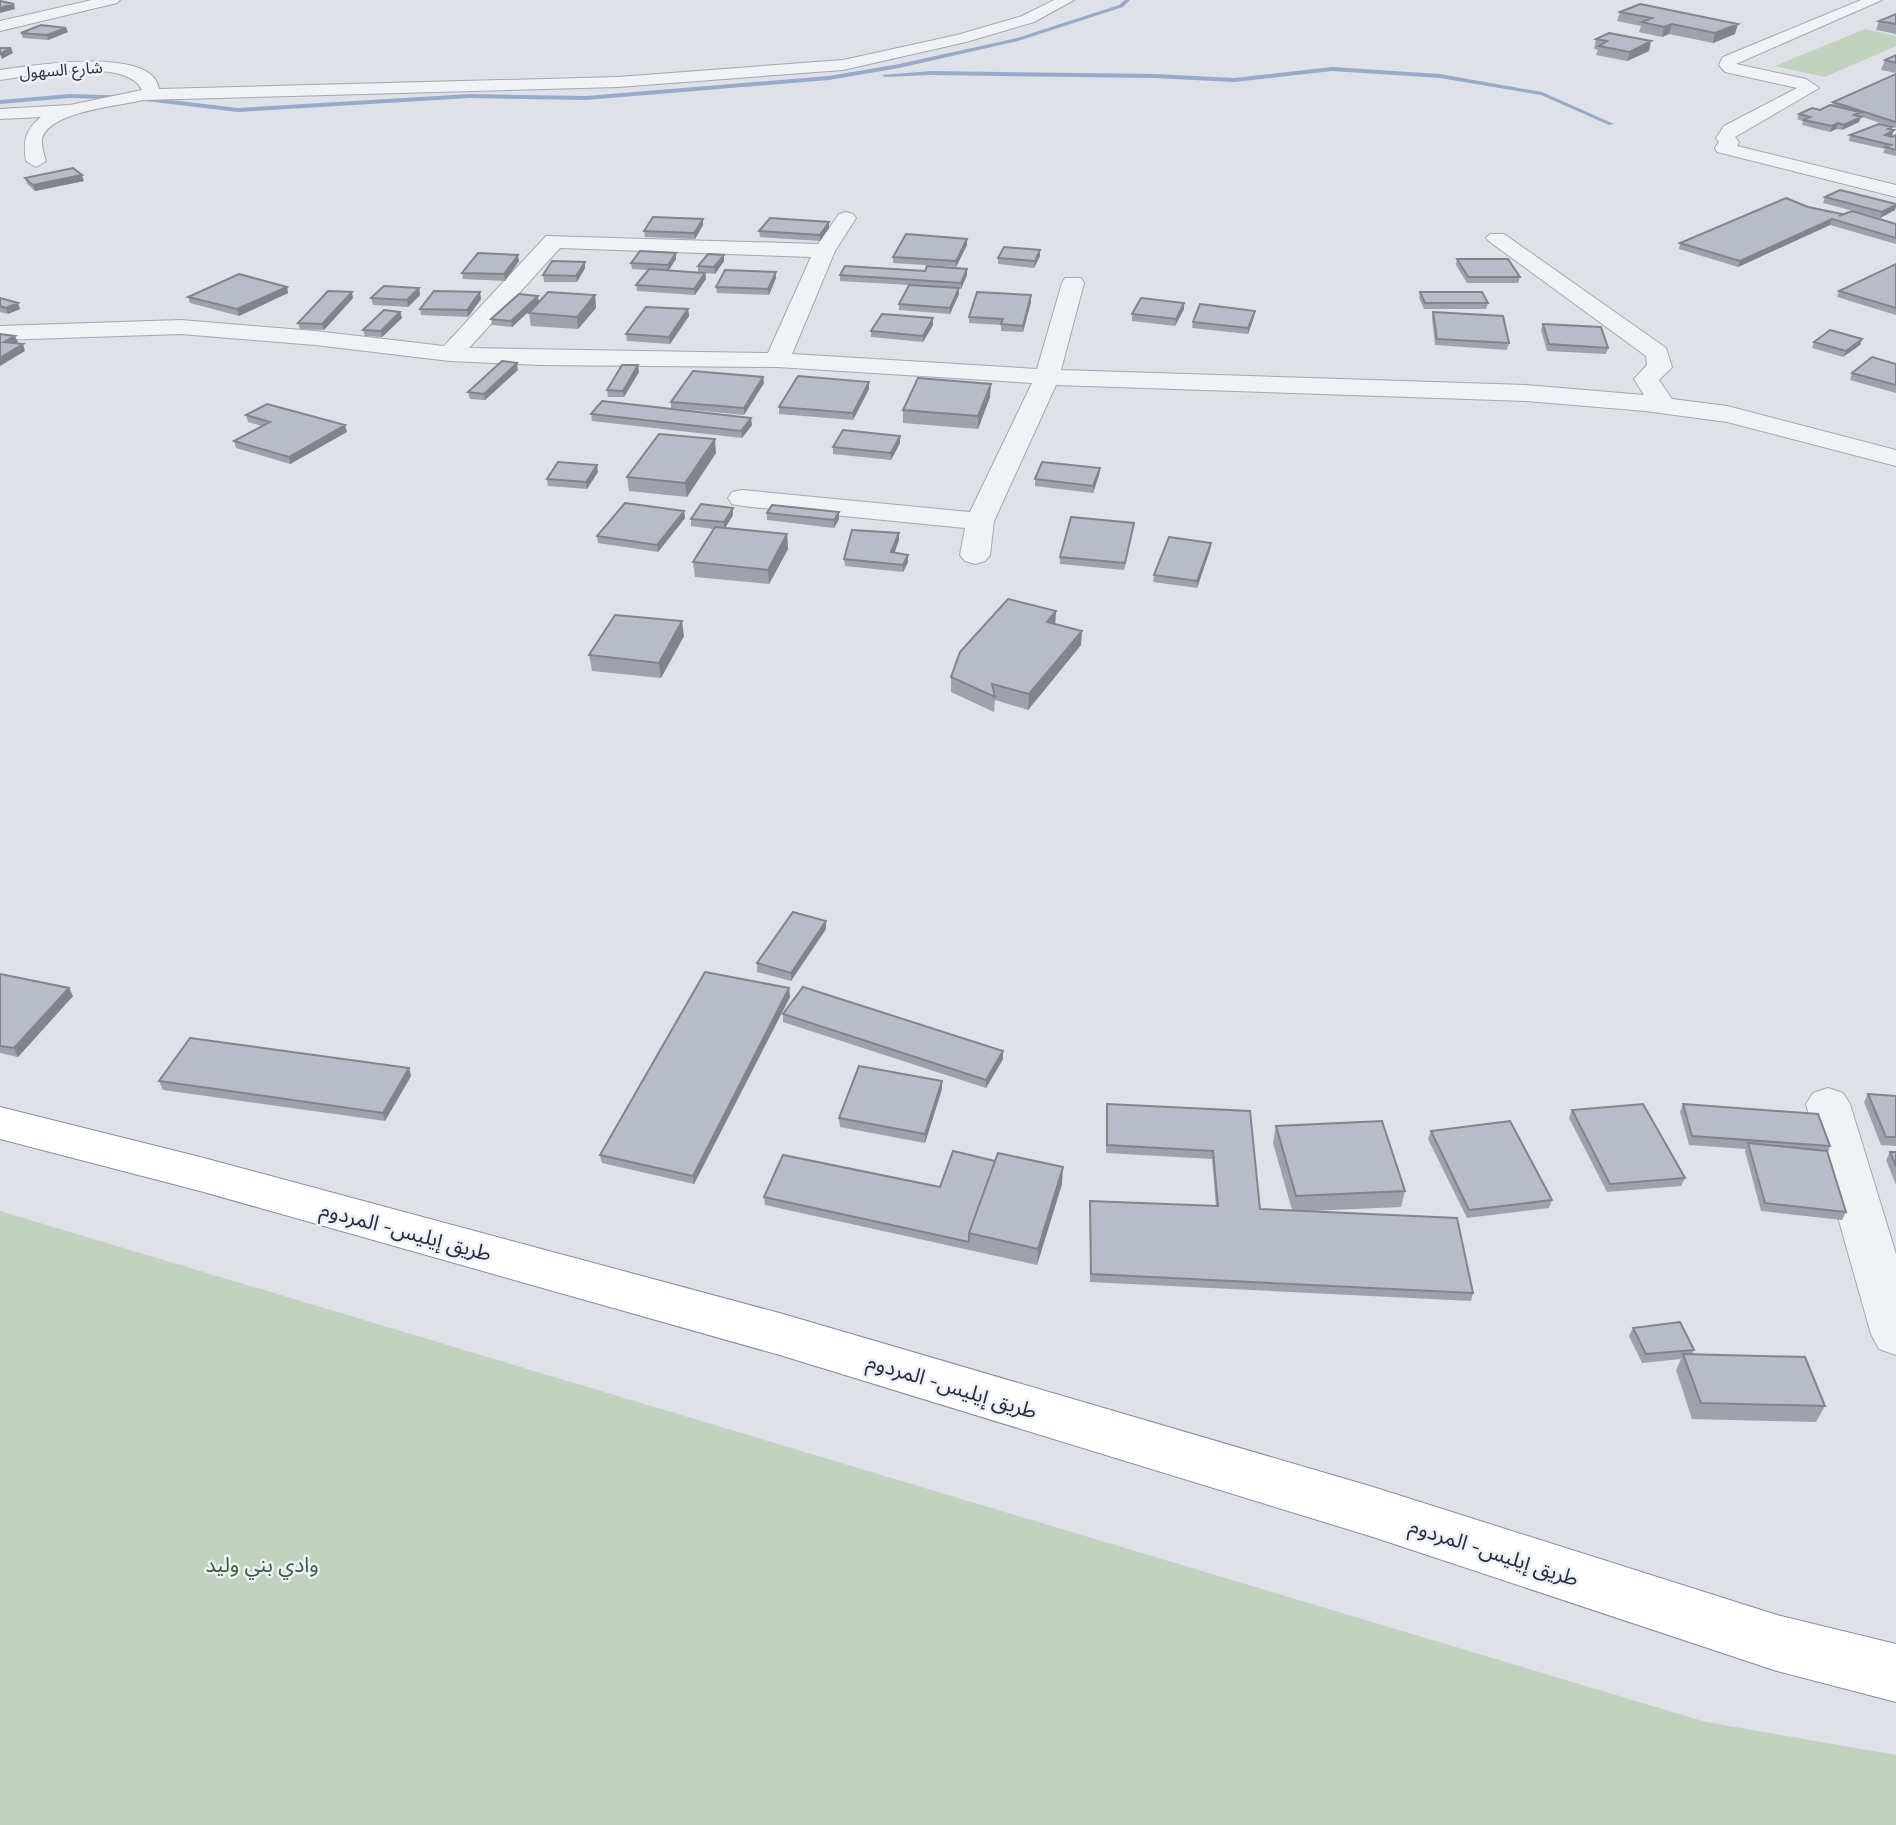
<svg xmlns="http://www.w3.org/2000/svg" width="1896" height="1825" viewBox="0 0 1896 1825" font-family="Raleway,'Noto Sans Arabic',sans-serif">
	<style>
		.green { fill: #c1d3be }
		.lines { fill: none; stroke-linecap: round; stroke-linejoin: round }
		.stream { fill: #97aaca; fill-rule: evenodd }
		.minor-casing { stroke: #a3a7b2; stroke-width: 2 }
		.trunk-casing { stroke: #848ca0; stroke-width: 2 }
		.minor { fill: #f1f2f6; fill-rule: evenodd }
		.trunk { fill: #fff; fill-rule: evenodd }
		.wall { fill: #9ea2ac }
		.shaded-wall { fill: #81848c }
		.building { fill: #b8bcc8; stroke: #81848c; stroke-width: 2 }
		.labels { text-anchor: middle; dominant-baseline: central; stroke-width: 5; stroke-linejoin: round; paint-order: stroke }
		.far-street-label { font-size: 16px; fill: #262d40; stroke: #edf0f6 }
		.near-street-label { font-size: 21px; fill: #262d40; stroke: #edf0f6 }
		.near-park-label { font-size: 21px; fill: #365c33; stroke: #edf0f6 }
	</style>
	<rect width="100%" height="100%" fill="#dee1e8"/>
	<path class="green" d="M1865 29 1896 36V46L1825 77 1775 66Z
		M0 1211 1706 1722 1896 1755V1825H0Z"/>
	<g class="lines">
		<path class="stream" d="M1125 0H1130L1123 7 1018 41 899 68 829 80 586 100 470 98 238 112 137 100 70 98 0 104V100L70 94 137 96 238 108 470 94 586 96 829 76 899 64 1017 38 1119 5Z
			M1332 67 1440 74 1542 92 1614 124 1609 125 1541 95 1440 78 1332 71 1234 82 1155 78 931 75 885 77 882 75 931 71 1155 74 1234 78Z"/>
		<defs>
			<path id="minor" d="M92 0H120L117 3 0 31V21Z
				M1054 0H1074L1034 22 966 42 843 70 618 87 143 100C120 106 49 111 42 139 41 146 44 154 46 161L36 167 26 161C23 141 25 130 41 117L0 119V109L70 105 142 90C126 56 31 76 0 80V70C29 66 153 45 159 89L618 77 843 60 957 35 1022 16Z
				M1861 0H1882L1736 64 1806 79 1819 88 1735 137 1739 142 1737 146 1896 185V197L1717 152 1715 148 1719 142 1716 138 1724 126 1797 88 1725 72 1719 65 1723 57Z
				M846 212 853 214 856 218 835 251 792 354 1037 369 1062 283 1065 278H1081L1084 283 1061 370 1526 385 1644 395 1634 379 1647 365 1646 356 1490 242 1486 238 1490 234H1504L1666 348 1672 367 1659 380 1672 399 1727 406 1896 450V466L1727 422 1645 411 1526 401 1056 385 994 521 990 555 985 561 975 564 965 561 960 555 965 528 742 506 732 504 728 498 732 492 742 490 970 512 1032 383 777 367 540 365 450 361 315 345 181 334 0 340V326L181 320 315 331 444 346 546 236 818 244 839 214ZM560 248 811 257 768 353 469 348Z
				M1828 1088 1843 1093 1850 1104 1896 1254V1355L1879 1349 1871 1334 1806 1104 1813 1093Z"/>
			<path id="trunk" d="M0 1107 200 1157 783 1314 1373 1487 1777 1615 1896 1644V1702L1777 1671 1373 1537 783 1356 200 1191 0 1139Z"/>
		</defs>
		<use href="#minor" class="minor-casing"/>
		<use href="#trunk" class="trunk-casing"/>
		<use href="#minor" class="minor"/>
		<use href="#trunk" class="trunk"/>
	</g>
	<path class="wall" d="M1620 12 1735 34 1713 43 1669 34 1662 37 1639 32 1641 26 1617 21Z
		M1896 14V34L1876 30 1879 21Z
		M66 28 68 32 48 40 23 38 21 33Z
		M1596 39 1649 51 1627 61 1596 55 1598 50 1594 49Z
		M1896 55V73L1881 70 1885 60Z
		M1896 74V128L1859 116 1861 117 1859 122 1842 130 1836 129 1830 132 1802 125 1803 121 1797 119 1799 114 1820 110 1832 106 1833 102Z
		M1892 127 1891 130H1894L1891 136 1896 135V156L1883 153 1885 149 1849 141 1850 135Z
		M25 178 84 181 35 191 27 184Z
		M1825 197 1896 204V207L1895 210 1880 218 1823 203Z
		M1808 207 1841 215 1896 224V244L1830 225 1738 267 1679 249 1680 243Z
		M703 225 695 239 645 237 644 231Z
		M829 228 820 241 760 237 759 231Z
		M967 239V245L956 267 893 263V257Z
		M1040 250V256L1034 268 998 264V258Z
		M676 259 669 270 698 272V266L724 261 715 274 705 273 706 279 695 295 637 291 636 285 648 270 632 269 631 263Z
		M1457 259 1520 277 1518 283H1467L1456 265Z
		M519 261 505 281 463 279 462 273Z
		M585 262V268L577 282H544L543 275Z
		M1896 264V315L1837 297 1839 291Z
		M840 275H967L961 289H959V294L950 314 899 310V304L909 285 840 281Z
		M776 278 769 295 717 293 716 287Z
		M287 287 288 293 239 316 190 303 188 297Z
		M419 288 420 295 408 307 373 305 371 298Z
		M480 292 481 299 468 317 421 315 420 309Z
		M1420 292 1488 303 1486 309H1424L1419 298Z
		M595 295 596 308 578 329 531 326 529 313 538 303 512 327 492 325 491 319 539 302Z
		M0 298 20 309 8 314 0 312Z
		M353 298 324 330 300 329 298 323Z
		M1031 302 1023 332 1001 331V325L969 323V317Z
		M1184 303V309L1175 326 1132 321V314Z
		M688 309 689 316 670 344 627 341 626 334Z
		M400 312 402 318 382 337 365 336 363 330Z
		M1433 312 1509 343 1507 350 1435 345 1432 318Z
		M1254 317 1248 334 1192 328 1193 322Z
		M1543 324 1608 348 1606 354 1547 351 1541 330Z
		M933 325 923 342 871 337V331Z
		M1862 339 1860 345 1843 357 1812 348 1814 342Z
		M1896 364V393L1850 380 1852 373Z
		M518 370 485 400 470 399 468 392Z
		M639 372 624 397H608L607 390Z
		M869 382V389L853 420 779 414V407Z
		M764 383 744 415 671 408V402Z
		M990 397 978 429 903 423V410Z
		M591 414 752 425 742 438 592 421Z
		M246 415 347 432 290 464 236 448 234 441 262 426 248 422Z
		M900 443 891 460 833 454V447Z
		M716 453 687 497 629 491 627 477Z
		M1100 468 1099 475 1093 493 1035 486V479Z
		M598 472 587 489 548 486 547 479Z
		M684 511 685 518 658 552 598 543 597 536Z
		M839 512V519L834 528 767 520V513Z
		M733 515 725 528 787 534 788 549 769 584 695 577 693 562 714 529 691 526V519Z
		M1133 530 1124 570 1060 564V557Z
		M899 540 894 553 908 562 903 572 845 566 844 559Z
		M1211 543 1210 550 1197 588 1153 582 1154 575Z
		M1056 611 1055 624 1081 645 1028 710 995 700 994 712 951 692V677Z
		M684 636 661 678 592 671 589 655Z
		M826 929 791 981 757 972V963Z
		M0 974 73 996 18 1057 0 1053Z
		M789 988 790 997 694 1184 602 1163 600 1155Z
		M783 1014 1003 1059 986 1088 783 1022Z
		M409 1068 411 1076 385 1121 163 1090 159 1081Z
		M942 1081V1089L925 1143 840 1127 839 1118Z
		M1868 1094 1896 1096V1146L1881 1145 1864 1102Z
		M1107 1104 1250 1111 1260 1209 1292 1210 1273 1143 1276 1126 1405 1191 1401 1207 1310 1211 1473 1293 1471 1301 1090 1282V1201L1216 1206 1212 1159 1106 1153Z
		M1683 1104 1830 1146 1828 1152 1846 1212 1842 1220 1761 1211 1745 1151 1746 1149 1689 1145 1680 1112Z
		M1572 1110 1685 1178 1681 1186 1607 1192 1569 1118Z
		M1431 1131 1552 1200 1549 1208 1467 1218 1428 1139Z
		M1890 1152H1896V1185L1886 1160Z
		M1062 1184 1037 1265 765 1205 764 1197 940 1187Z
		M1633 1328 1694 1350 1692 1354 1825 1406 1816 1422 1692 1419 1676 1370 1681 1359 1642 1363 1629 1336Z"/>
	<path class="shaded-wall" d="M14 4 15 9 0 13V8Z
		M1672 24 1669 34 1662 37 1664 27Z
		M1738 24 1735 34 1713 43 1715 33Z
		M66 28 68 32 48 40 47 35Z
		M1651 41 1649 51 1627 61 1630 52Z
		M11 48 13 53 2 59 0 54Z
		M1861 117 1859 122 1842 130 1844 125Z
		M1838 123 1836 129 1830 132 1832 126Z
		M1892 127 1890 132 1894 130 1892 136 1883 141 1888 129Z
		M82 175 84 181 35 191 33 185Z
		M1896 205 1895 210 1880 218 1882 212Z
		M703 219V225L695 239 694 233Z
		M1832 219 1830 225 1738 267 1740 261Z
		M829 222V228L820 241V235Z
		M967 239V245L956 267V261Z
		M1040 250V256L1034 268 1035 261Z
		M676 253V259L668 271V265Z
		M518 255 519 261 505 281 504 274Z
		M724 255V261L715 274 714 267Z
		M585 262V268L577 282 576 276Z
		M967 269V275L961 289V283Z
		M776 272V278L769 295 768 289Z
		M705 273 706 279 695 295 694 289Z
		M287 287 288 293 239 316 237 309Z
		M419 288 420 295 408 307 407 300Z
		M959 288V294L950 314V308Z
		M352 292 353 298 324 330 322 324Z
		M480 292 481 299 468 317 467 310Z
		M595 295 596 308 578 329 577 317Z
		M1031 295V302L1023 332V326Z
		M538 296 539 302 512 327 511 321Z
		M18 303 20 309 8 314 6 308Z
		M1184 303V309L1175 326 1176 319Z
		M688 309 689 316 670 344 669 337Z
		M1255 311 1254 317 1248 334V328Z
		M400 312 402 318 382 337 381 331Z
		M933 318V325L923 342V336Z
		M15 336 18 342 7 349 4 342Z
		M1862 339 1860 345 1843 357 1846 351Z
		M23 344 25 351 0 366V358Z
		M517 363 518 370 485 400 484 394Z
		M638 365 639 372 624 397 623 391Z
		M763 377 764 383 744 415V408Z
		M869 382V389L853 420V413Z
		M991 384 990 397 978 429V416Z
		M751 418 752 425 742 438 741 431Z
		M345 425 347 432 290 464 289 457Z
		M900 436V443L891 460V453Z
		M715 439 716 453 687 497 685 483Z
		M597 465 598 472 587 489 586 482Z
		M1100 468 1099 475 1093 493V486Z
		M733 508V515L724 530V522Z
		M684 511 685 518 658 552 657 545Z
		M839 512V519L834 528V520Z
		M1134 523 1133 530 1124 570 1125 563Z
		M899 533V540L892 560 891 552Z
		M787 534 788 549 769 584 768 570Z
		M1211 543 1210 550 1197 588V581Z
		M908 555V562L903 572V565Z
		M1056 611 1055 626 1047 622Z
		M682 621 684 636 661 678 659 663Z
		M1082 631 1081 645 1028 710 1029 694Z
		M826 921V929L791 981V973Z
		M69 988 73 996 18 1057 14 1048Z
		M789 988 790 997 694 1184 693 1176Z
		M1003 1051V1059L986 1088V1080Z
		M409 1068 411 1076 385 1121 383 1113Z
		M942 1081V1089L925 1143V1134Z
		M1063 1167 1062 1184 1037 1265 1038 1249Z"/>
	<path class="building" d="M0 1 14 4 0 8Z
		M1640 4 1738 24 1715 33 1672 24 1664 27 1642 22 1652 18 1620 12Z
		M1896 14V24L1879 21Z
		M41 25 66 28 47 35 21 33Z
		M1609 33 1651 41 1630 52 1599 46 1607 41 1596 39Z
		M0 48H11L0 54Z
		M1896 55V63L1885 60Z
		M1896 74V122L1833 102Z
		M1830 105 1860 112 1854 115 1861 117 1844 125 1838 123 1832 126 1804 120 1810 117 1799 114 1812 108 1820 110Z
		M1879 124 1892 127 1888 129 1894 130 1885 135 1892 137 1896 135V150L1885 147 1891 145 1850 135Z
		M73 168 82 175 33 185 25 178Z
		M1840 190 1896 204V205L1882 212 1825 197Z
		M1786 198 1808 207 1842 214 1839 216 1852 211 1896 224V238L1832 219 1740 261 1680 243Z
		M653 217 703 219 694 233 644 231Z
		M770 218 829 222 820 235 759 231Z
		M906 234 967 239 956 261 893 257Z
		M1004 247 1040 250 1035 261 998 258Z
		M640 251 676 253 668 265 631 263Z
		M478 253 518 255 504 274 462 273Z
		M708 254 724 255 714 267 698 266Z
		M1457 259H1508L1520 277H1468Z
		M552 261 585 262 576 276 543 275Z
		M1896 264V308L1839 291Z
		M845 266 925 271 927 266 967 269 961 283 840 275Z
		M649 269 705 273 694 289 636 285Z
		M725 270 776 272 768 289 716 287Z
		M239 274 287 287 237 309 188 297Z
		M909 285 959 288 950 308 899 304Z
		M384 286 419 288 407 300 371 298Z
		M328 291 352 292 322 324 298 323Z
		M434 291 480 292 467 310 420 309Z
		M548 292 595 295 577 317 529 313Z
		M977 292 1031 295 1023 326 1001 324 1003 319 969 317Z
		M1420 292H1482L1488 303H1425Z
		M519 294 538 296 511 321 491 319Z
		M0 298 18 303 6 308 0 306Z
		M1141 298 1184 303 1176 319 1132 314Z
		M1200 304 1255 311 1248 328 1193 322Z
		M646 307 688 309 669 337 626 334Z
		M384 310 400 312 381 331 363 330Z
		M1433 312 1503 316 1509 343 1437 339Z
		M882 314 933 318 923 336 871 331Z
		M1543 324 1601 327 1608 348 1549 344Z
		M1830 330 1862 339 1846 351 1814 342Z
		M0 334 15 336 4 342 23 344 0 358Z
		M1872 357 1896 364V385L1852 373Z
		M502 361 517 363 484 394 468 392Z
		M622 365H638L623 391 607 390Z
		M693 371 763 377 744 408 671 402Z
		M798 376 869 382 853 413 779 407Z
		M918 378 991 384 978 416 903 410Z
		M602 401 751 418 741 431 591 414Z
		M267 404 345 425 289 457 234 441 270 422 246 415Z
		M843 430 900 436 891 453 833 447Z
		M659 434 715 439 685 483 627 477Z
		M558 462 597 465 586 482 547 479Z
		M1042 462 1100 468 1093 486 1035 479Z
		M625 503 684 511 657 545 597 536Z
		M701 504 733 508 724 522 691 519Z
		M772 505 839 512 834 520 767 513Z
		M1071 517 1134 523 1125 563 1060 557Z
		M715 527 787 534 768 570 693 562Z
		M852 530 899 533 891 552 908 555 903 565 844 559Z
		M1169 537 1211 543 1197 581 1154 575Z
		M1008 599 1056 611 1047 622 1082 631 1029 694 992 684 995 697 951 677 960 652Z
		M615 615 682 621 659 663 589 655Z
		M793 912 826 921 791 973 757 963Z
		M705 972 789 988 693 1176 600 1155Z
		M0 974 69 988 14 1048 0 1046Z
		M803 987 1003 1051 986 1080 783 1014Z
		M190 1038 409 1068 383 1113 159 1081Z
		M859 1066 942 1081 925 1134 839 1118Z
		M1868 1094 1896 1096V1137H1886Z
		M1107 1104 1250 1111 1260 1209 1457 1218 1473 1293 1091 1274 1090 1201 1218 1206 1213 1151 1107 1145Z
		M1643 1104 1685 1178 1610 1184 1572 1110Z
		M1683 1104 1818 1114 1830 1146 1692 1136Z
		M1382 1121 1405 1191 1296 1196 1276 1126Z
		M1510 1121 1552 1200 1469 1210 1431 1131Z
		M1748 1143 1827 1151 1846 1212 1765 1203Z
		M953 1151 995 1161 969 1233V1242L764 1197 783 1155 940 1187Z
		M1890 1152H1896V1166Z
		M998 1153 1063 1167 1038 1249 969 1233Z
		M1680 1322 1694 1350 1646 1354 1633 1328Z
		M1683 1354 1805 1357 1825 1406 1701 1403Z"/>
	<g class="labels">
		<g class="far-street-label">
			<text transform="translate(61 70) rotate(-4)">شارع السهول</text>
		</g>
		<g class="near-street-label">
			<text transform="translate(406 1231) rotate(15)">طريق إيليس- المردوم</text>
			<text transform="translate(952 1386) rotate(17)">طريق إيليس- المردوم</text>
			<text transform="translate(1494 1552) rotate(18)">طريق إيليس- المردوم</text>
		</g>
		<g class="near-park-label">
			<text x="262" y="1564">وادي بني وليد</text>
		</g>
	</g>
</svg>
